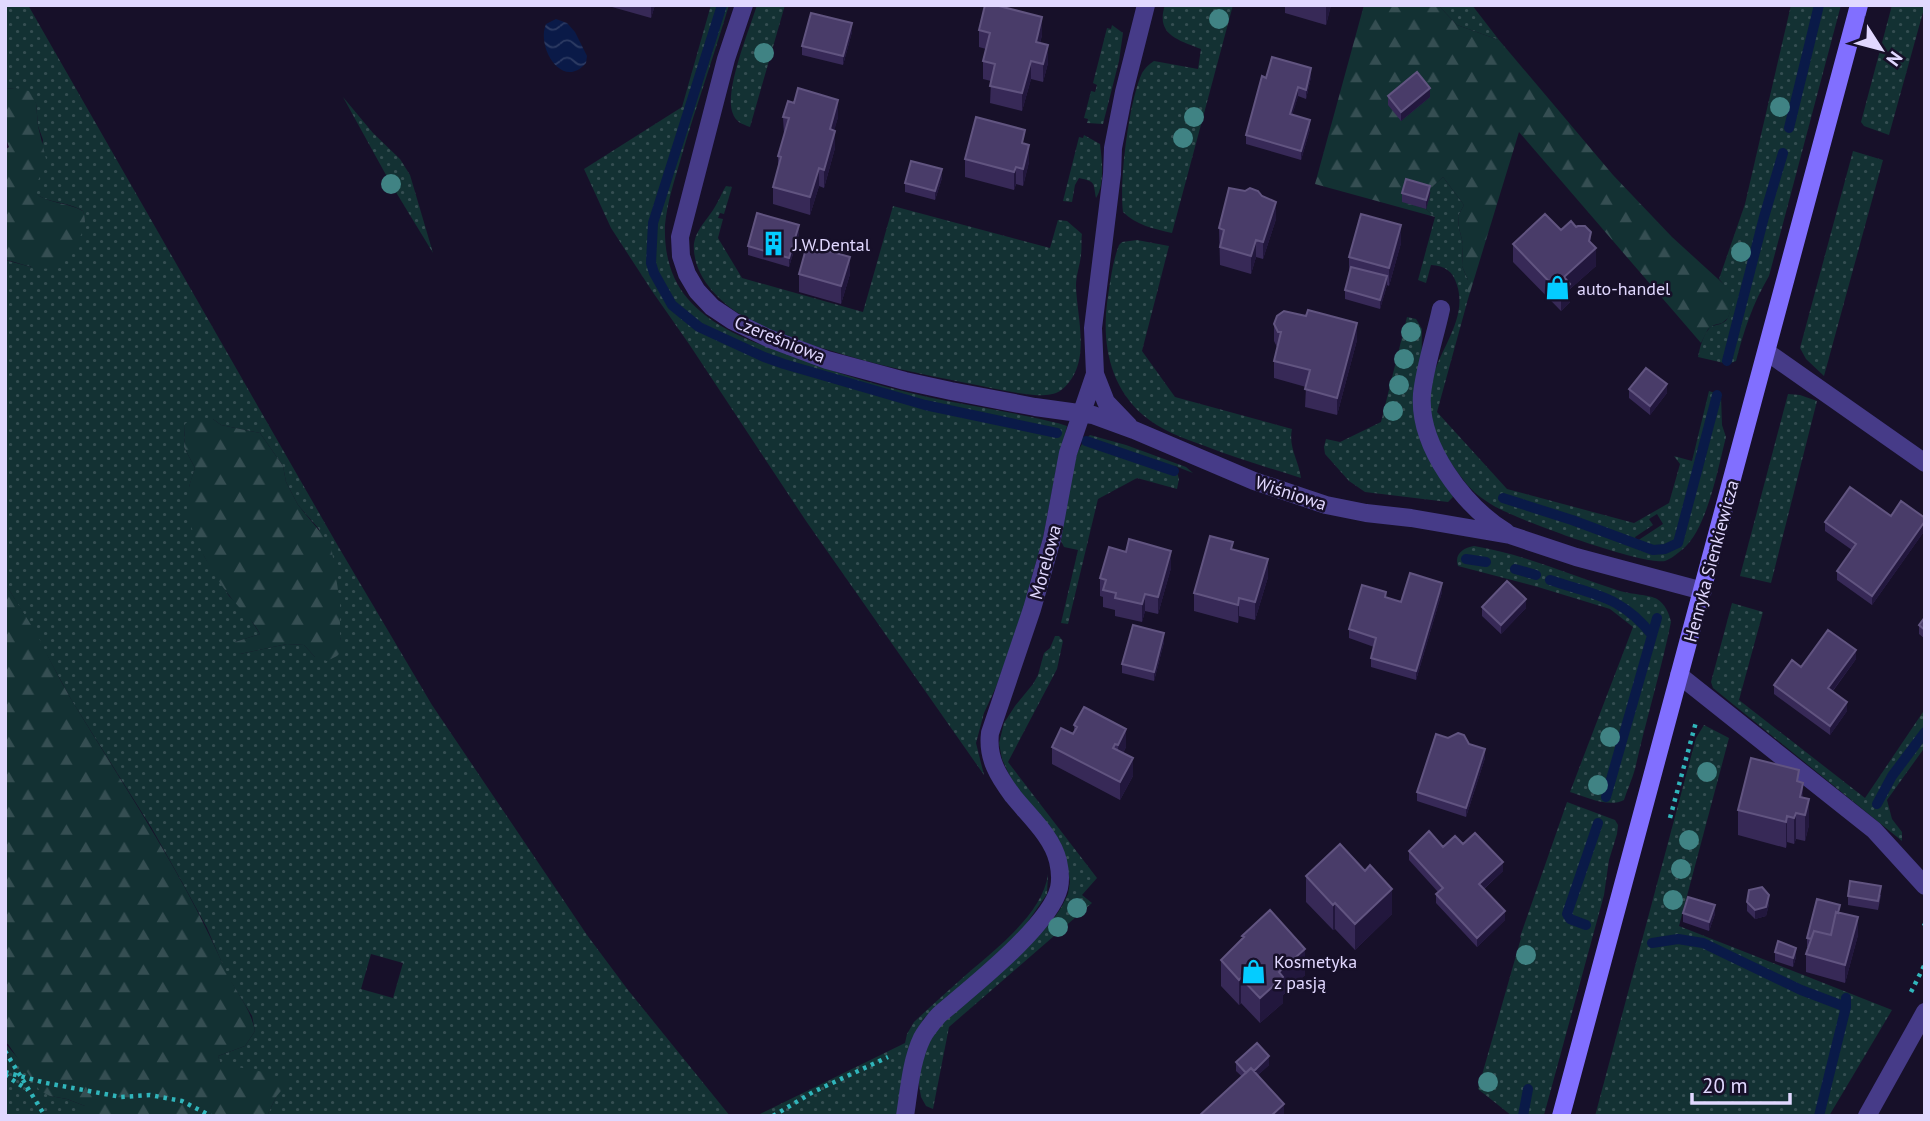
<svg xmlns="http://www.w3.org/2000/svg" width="1930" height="1121" viewBox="0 0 1930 1121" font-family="'PT Sans',sans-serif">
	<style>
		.grass { fill: url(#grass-dots); fill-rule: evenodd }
		.forest { fill: url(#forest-firs) }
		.water { fill: url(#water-waves) }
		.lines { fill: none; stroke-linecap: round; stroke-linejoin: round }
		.stream { stroke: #0a1a48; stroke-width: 10 }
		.path { stroke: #30b5bb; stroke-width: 4.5; stroke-dasharray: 3.5 5; stroke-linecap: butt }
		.lane { stroke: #463b88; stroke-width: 18 }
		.street { stroke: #463b88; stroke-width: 18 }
		.secondary { stroke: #816fff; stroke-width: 18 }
		.tree { fill: #408384 }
		.wall { fill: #372957 }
		.shaded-wall { fill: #22173d }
		.building { fill: #493c69; stroke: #615480; stroke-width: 2 }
		.labels { text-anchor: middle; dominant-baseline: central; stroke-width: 5; stroke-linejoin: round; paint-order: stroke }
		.poi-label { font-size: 18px; fill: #e1d8ff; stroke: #171029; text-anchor: start }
		.street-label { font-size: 18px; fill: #e1d8ff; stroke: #171029 }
	</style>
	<defs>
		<pattern id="grass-dots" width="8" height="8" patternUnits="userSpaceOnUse" patternTransform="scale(1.75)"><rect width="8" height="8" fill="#133133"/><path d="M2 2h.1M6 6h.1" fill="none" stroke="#354e52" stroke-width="1.8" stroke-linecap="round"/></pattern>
		<pattern id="forest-firs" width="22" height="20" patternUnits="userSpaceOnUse" patternTransform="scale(1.75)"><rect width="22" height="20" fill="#133133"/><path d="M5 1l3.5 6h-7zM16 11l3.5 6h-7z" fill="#354e52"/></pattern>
		<pattern id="water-waves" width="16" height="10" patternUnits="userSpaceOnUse" patternTransform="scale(1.75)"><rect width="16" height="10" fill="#0a1a48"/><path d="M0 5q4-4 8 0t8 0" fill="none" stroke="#2d3b63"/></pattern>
	</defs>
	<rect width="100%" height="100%" fill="#171029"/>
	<path class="grass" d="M5 5H28L338 546 432 705 587 935 628 990 730 1116H267L276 1097 231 1067 221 1065 218 1056 245 1046 255 1031 252 1016 228 977 207 928 182 882 151 827 72 701 35 633 5 583V260L31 267 85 222 83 211C67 201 48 204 33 192L43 140 38 126 36 103 15 88 5 89ZM213 419 221 425 260 433 283 466 286 482 298 505 319 529 341 642 315 657 304 645 287 644 240 654 235 642 260 634 245 611 229 596 204 556 189 487 195 468 184 447 185 424ZM371 954 403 963 393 998 361 989Z
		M711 5H729C714 56 696 106 681 158 675 179 667 202 665 225 664 252 670 278 688 299 714 329 753 342 789 355 840 375 893 390 947 401 975 406 1003 411 1031 417 1043 420 1056 422 1067 426L1056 470 1043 538 1028 590 1025 607 996 687 984 713 976 743 984 775 806 521 689 344 652 291 611 228 584 169 682 107Z
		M757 5H785L750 127C742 124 736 122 733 114 723 93 750 28 757 5Z
		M1165 5H1233L1172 233C1154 229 1136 225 1123 212 1119 181 1129 101 1142 73 1145 68 1149 64 1154 61L1198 69 1201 49C1179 40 1155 35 1165 5Z
		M1438 5H1472L1499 40 1457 25Z
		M1791 5H1841L1769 276C1753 303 1744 330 1736 361L1728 364 1698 357C1700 348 1702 338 1708 330 1712 324 1717 326 1722 323 1727 321 1728 318 1729 314 1735 299 1729 290 1719 279L1745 204Z
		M1892 5H1925L1889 135 1864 126 1861 122Z
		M1112 25 1123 33 1119 61 1103 124 1087 123 1088 119 1084 118 1091 91 1095 92 1097 85 1093 83 1107 28 1111 29Z
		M343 97 373 133 400 159 410 175 433 253 391 184Z
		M1084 135 1100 144C1102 160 1105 184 1096 198 1093 182 1096 182 1079 178L1075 185 1072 202 1063 201 1079 137 1083 138Z
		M1853 151 1883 160 1824 376 1806 359 1800 348Z
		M1443 177 1464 205 1458 216 1459 228 1463 244 1462 266 1468 280V299L1437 412 1507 489 1634 523 1669 503 1680 464 1674 456 1692 461 1709 391 1721 395 1722 425 1726 437C1718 468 1707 529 1683 549 1678 553 1671 559 1665 561 1641 565 1518 520 1494 506 1482 499 1470 490 1462 478 1451 464 1432 436 1431 418 1430 406 1429 392 1432 381 1439 349 1468 319 1457 285 1453 271 1445 266 1431 265L1426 283 1418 280 1435 217 1426 209 1432 187ZM1657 514 1663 524 1637 541 1635 537 1653 525 1649 519Z
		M726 186 732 187 724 214 720 213 718 218 723 219 718 238 742 278 863 312 893 206 1050 248 1058 220 1067 221 1082 234C1081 240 1082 248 1081 255 1080 265 1076 275 1076 286 1077 320 1093 366 1060 391 1054 395 1042 396 1034 395 1011 393 989 387 966 383 921 374 876 365 832 351 800 342 763 330 735 311 715 297 696 276 694 251 692 232 708 220 716 205 720 198 722 192 726 186Z
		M1137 240 1169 246 1142 351 1175 397 1292 429C1288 447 1299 461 1301 478 1269 468 1236 458 1205 446 1183 438 1160 430 1143 415 1110 386 1102 344 1107 303 1110 284 1112 263 1119 245L1122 242Z
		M1407 317 1416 319 1422 329 1420 440 1427 455 1453 497 1448 502 1365 492 1349 481 1325 454 1324 447 1326 439 1340 442 1381 422Z
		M1788 394 1800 395 1817 401 1771 583 1740 576Z
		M1090 435 1126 445 1186 467 1193 473 1175 466 1179 479 1177 489 1137 478 1098 499 1068 624 1061 623 1078 550 1064 547 1061 541C1066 511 1066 455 1090 435Z
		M1474 546C1524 554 1572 576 1620 591 1630 594 1651 595 1657 599 1665 604 1669 613 1671 622 1661 671 1646 720 1635 769 1632 780 1627 790 1624 800 1609 808 1586 797 1570 792L1633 627 1610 609 1538 587 1458 566C1454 554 1463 548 1474 546Z
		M1732 603 1763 612 1739 700 1865 798 1925 709V747L1887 800 1892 819 1902 832V841L1713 688 1711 682Z
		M1055 636H1059L1063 641 1057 669 1008 762 1097 878 1082 895 1092 903 949 1027 933 1109 926 1106 921 1097 919 1085V1071L924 1050 936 1026 1032 942 1052 921 1061 908 1068 894 1070 882 1065 856 1013 783 1002 759 999 743 1004 723 1015 706 1033 684 1038 675 1044 653 1050 648Z
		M1704 725 1729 738 1679 926 1892 1010 1829 1116H1595L1696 738Z
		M1567 802 1615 820 1618 825 1617 834 1609 860 1604 895 1544 1115 1512 1116 1478 1089 1521 938 1520 937Z
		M1048 874 1047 894 1022 930 952 995 924 1018 917 1030 897 1116H756L905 1043 907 1034 914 1022C931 1006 949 990 967 974 995 949 1043 914 1048 874Z
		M5 1043 50 1096 67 1099 85 1106V1116H5Z"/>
	<path class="forest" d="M1364 5H1438L1457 25 1499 40 1613 175 1672 237 1729 289 1733 303 1728 318 1722 323 1714 325 1708 329 1701 343 1519 132 1468 299V280L1462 266 1463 244 1459 228 1458 216 1464 205 1443 177 1432 187 1430 195 1402 201 1426 209 1435 217 1315 184Z
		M15 88 29 91 36 103 38 126 46 159 34 192C48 204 67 202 83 211 84 214 85 218 85 222 84 237 64 264 49 268 36 271 19 262 5 260V150L9 147 5 137V89Z
		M195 418 213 419 221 425 260 433 283 466 286 482 298 505 331 545 340 603V636L343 650 337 656 327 661 315 657 304 645 287 644 240 654 232 650 235 642 260 634C252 618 239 609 229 595 213 575 188 532 187 506 186 493 191 480 195 468L184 447 185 424Z
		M5 583C15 600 26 616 36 633 49 657 60 681 74 704 127 791 184 875 225 969 235 992 250 1006 255 1031L245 1046 218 1056 221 1064 264 1072 289 1081 276 1097 267 1116H85V1106L67 1099 50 1096 40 1091 8 1044 5 1043Z"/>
	<path class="water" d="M556 19 567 23 575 32 587 56 586 63C562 91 536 47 546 24Z"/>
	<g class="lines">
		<path class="stream" d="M722 5 653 223 651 263 654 273 672 305 699 327 764 357 784 364 925 405 1057 433
			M1789 128 1819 5
			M1727 361 1764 217 1783 153
			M1086 441 1174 471
			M1503 498 1572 520 1653 550 1665 549 1678 543 1717 395
			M1466 559 1486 562
			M1515 569 1536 575
			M1550 580C1594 595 1622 596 1652 635
			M1606 797 1657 618
			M1877 804 1892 776 1925 732
			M1586 925 1570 919 1567 914 1598 823
			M1652 943 1678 939 1703 943 1801 990 1846 1007
			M1523 1116 1528 1089
			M1819 1116 1846 1007V998"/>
		<path class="path" d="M1670 818 1696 722
			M1924 923 1925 925
			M1911 992 1925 964
			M5 1051 45 1116
			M5 1072 46 1083 121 1097 150 1095 182 1101 211 1116
			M5 1075 28 1090
			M773 1116 813 1092 888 1057"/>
		<path class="lane" d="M1767 352 1925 463
			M1679 675 1874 830 1925 886"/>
		<path class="street" d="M744 5 726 59 680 237 681 256 687 274 697 291 712 307 733 321 768 338 827 360 905 381 951 391 1035 407 1093 415 1134 430 1254 481 1326 505 1366 513 1411 518 1510 535 1576 557 1703 591
			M1441 309C1435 337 1425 366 1422 394 1418 446 1464 506 1506 532
			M1095 374 1106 402 1129 426
			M905 1116C909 1091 911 1061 922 1038 926 1030 933 1022 939 1015 969 989 1050 926 1059 888 1061 879 1060 870 1058 861 1052 836 1029 816 1013 796 998 776 987 758 990 733L1032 609 1052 539 1068 453 1095 374 1093 328 1112 174 1113 148 1124 92 1146 5
			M1867 1116 1925 1012"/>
		<path class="secondary" d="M1561 1116 1859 5"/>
	</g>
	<g class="tree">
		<circle cx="1219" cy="19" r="10"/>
		<circle cx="764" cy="53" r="10"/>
		<circle cx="1780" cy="107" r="10"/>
		<circle cx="1194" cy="117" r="10"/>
		<circle cx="1183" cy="138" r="10"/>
		<circle cx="391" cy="184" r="10"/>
		<circle cx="1741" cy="252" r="10"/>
		<circle cx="1411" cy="332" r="10"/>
		<circle cx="1404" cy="359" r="10"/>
		<circle cx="1399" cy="385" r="10"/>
		<circle cx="1393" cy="411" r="10"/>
		<circle cx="1610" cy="737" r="10"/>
		<circle cx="1707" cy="772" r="10"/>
		<circle cx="1598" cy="785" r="10"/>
		<circle cx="1689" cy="840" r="10"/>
		<circle cx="1681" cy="869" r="10"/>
		<circle cx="1673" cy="900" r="10"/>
		<circle cx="1077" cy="908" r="10"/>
		<circle cx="1058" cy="927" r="10"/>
		<circle cx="1526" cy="955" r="10"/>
		<circle cx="1488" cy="1082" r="10"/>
	</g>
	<path class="wall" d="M605 5H655L651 18Z
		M1285 5H1331L1326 25 1285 13Z
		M979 30 1042 35 1040 43 1048 63 1043 82 1031 79 1022 111 990 103 991 81 983 79V61L986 49 979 47Z
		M852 32 843 65 802 55V46Z
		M1311 77 1306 99 1298 96 1292 115 1310 129 1301 160 1246 144V135L1266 78Z
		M1388 96 1430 97 1401 121 1388 105Z
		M783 117H838L834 130 835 148 824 188 819 186 810 215 773 204V187L778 169V156L784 135Z
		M1025 144 1029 162 1023 186 1016 184 1014 190 965 177V159Z
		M942 178 935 200 905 192V183Z
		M1402 193 1430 195 1426 209 1402 202Z
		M1276 219 1263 259 1256 257 1251 274 1220 265 1219 228Z
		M1561 230 1591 243 1596 266 1570 289V302L1561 311 1513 262V244Z
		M799 234 789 267 748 255V246Z
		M1401 243 1389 286 1387 285 1380 309 1345 299V290L1349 275V257Z
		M799 274H850L841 304 799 292Z
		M1274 324 1357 340 1337 415 1305 407 1306 387 1274 378V361L1277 347 1274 341Z
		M1629 389 1667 393 1650 415 1629 398Z
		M1891 516 1925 518V530L1872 605 1837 580V571L1852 550 1825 531V522Z
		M1233 550 1268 577 1255 620 1239 616 1238 623 1194 611V593Z
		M1171 568 1158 614 1145 611 1142 622 1115 616V610L1103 607V597L1100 596V578Z
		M1442 592 1416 680 1371 667V658L1374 647 1349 638V629L1386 598 1401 602Z
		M1482 607 1526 608 1501 634 1482 616Z
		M1925 617V639L1919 634V625Z
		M1164 642 1154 681 1122 673V664Z
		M1856 659 1833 691 1847 711 1830 735 1774 694V685L1801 667Z
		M1074 725 1126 747 1123 753 1133 776 1120 800 1052 764V747L1073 734 1074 731Z
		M1469 744 1485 758 1466 817 1417 801V792Z
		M1799 782 1809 825 1805 841 1796 839 1794 844 1787 842 1786 848 1738 835V810Z
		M1463 844 1503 871 1484 889 1505 920 1477 947 1436 903V894L1438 892 1409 860V851Z
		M1306 876 1392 914 1355 950 1335 929 1333 930 1306 902Z
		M1881 895 1878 910 1848 905V896Z
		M1747 902 1769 904 1766 916 1755 919 1747 911Z
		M1683 913 1715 914 1709 931 1683 922Z
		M1840 913 1858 935 1845 983 1806 972V954L1809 947H1807V938Z
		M1242 936 1305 975 1283 995V1003L1260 1023 1241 1003 1239 1005 1221 986V960L1242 939Z
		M1775 952 1796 957 1793 967 1775 961Z
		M1236 1062 1269 1065 1258 1075 1284 1116 1236 1071Z"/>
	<path class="shaded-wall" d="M651 5H655L651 18Z
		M1327 5H1331L1326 25V7Z
		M1042 17V35L1036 60V42Z
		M852 23V32L843 65V56Z
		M1048 45V63L1043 82V64Z
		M1031 61V79L1022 111V93Z
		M1311 68V77L1306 99V90Z
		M1298 87V96L1290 123V114Z
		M1430 88V97L1401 121V112Z
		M838 100V117L830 147V129Z
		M1310 120V129L1301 160V151Z
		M835 131V148L824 188V170Z
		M1029 145V162L1023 186V169Z
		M1016 167V184L1014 190V172Z
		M819 168V186L810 215V197Z
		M942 169V178L935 200V191Z
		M1430 186V195L1426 209V200Z
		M1276 202V219L1263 259V242Z
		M799 225V234L789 267V258Z
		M1401 225V243L1389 286V268Z
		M1591 232V250L1596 248V266L1570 289V302L1561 311V294L1564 277 1589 241Z
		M1256 240V257L1251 274V256Z
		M850 257V274L841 304V286Z
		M1387 276V285L1380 309V300Z
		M1357 323V340L1337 415V398Z
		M1667 384V393L1650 415V406Z
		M1925 521V530L1872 605V596Z
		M1171 551V568L1158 614V597Z
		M1268 559V577L1255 620V602Z
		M1442 583V592L1416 680V671Z
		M1145 594V611L1142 622V604Z
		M1239 598V616L1238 623V605Z
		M1526 599V608L1501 634V625Z
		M1164 633V642L1154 681V672Z
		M1856 650V659L1828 697V688Z
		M1847 702V711L1830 735V726Z
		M1126 729V747L1118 763V745Z
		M1485 749V758L1466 817V808Z
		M1133 758V776L1120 800V782Z
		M1803 783V809L1800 797Z
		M1809 799V825L1805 841V815Z
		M1796 813V839L1794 844V818Z
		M1787 816V842L1786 848V822Z
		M1503 862V871L1479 893V884Z
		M1392 889V914L1355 950V924Z
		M1769 895V904L1766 916 1755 919V910Z
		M1335 903V929L1333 930V905Z
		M1715 905V914L1709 931V922Z
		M1505 911V920L1477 947V938Z
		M1858 917V935L1845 983V965Z
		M1796 948V957L1793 967V958Z
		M1305 949V975L1283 995V1003L1260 1023V998L1279 972Z
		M1241 978V1003L1239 1005V980Z
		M1269 1056V1065L1248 1084V1075Z
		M1284 1104V1116H1271Z"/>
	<path class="building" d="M985 5H995L1042 17 1036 42 1048 45 1043 64 1031 61 1022 93 990 86 995 64 983 61 990 33 979 30Z
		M811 13 852 23 843 56 802 46Z
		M1272 57 1311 68 1306 90 1298 87 1290 114 1310 120 1301 151 1246 135 1262 76 1266 78Z
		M1417 72 1430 88 1401 112 1388 96Z
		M798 88 838 100 830 129 835 131 824 170 819 168 810 197 773 187 781 157 778 156 789 118 783 117 788 101 794 103Z
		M976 117 1025 130 1022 143 1029 145 1023 169 1016 167 1014 172 965 159Z
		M911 161 942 169 935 191 905 183Z
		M1406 179 1430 186 1426 200 1402 193Z
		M1229 188 1245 191 1250 188 1258 191 1262 196 1276 202 1263 242 1256 240 1251 256 1220 247 1224 230 1219 228Z
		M757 213 799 225 789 258 748 246Z
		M1361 214 1401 225 1389 268 1349 257Z
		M1545 214 1561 230 1571 221 1576 227 1578 226H1585L1591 232 1589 241 1596 248 1564 277 1570 284 1561 294 1513 244Z
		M807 245 850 257 841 286 799 274Z
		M1351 267 1387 276 1380 300 1345 290Z
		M1308 310 1357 323 1337 398 1305 389 1310 370 1274 361 1281 332H1278L1274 324 1277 316 1284 311 1306 316Z
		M1646 368 1667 384 1650 406 1629 389Z
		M1850 487 1891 516 1901 501 1925 518V521L1872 596 1837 571 1856 544 1825 522Z
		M1210 536 1233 542 1231 549 1268 559 1255 602 1239 598 1238 605 1194 593Z
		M1129 539 1171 551 1158 597 1145 594 1142 604 1115 598 1116 593 1103 590 1106 580 1100 578 1109 547 1126 552Z
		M1410 573 1442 583 1416 671 1371 658 1376 638 1349 629 1362 585 1386 592 1385 597 1401 602Z
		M1507 581 1526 599 1501 625 1482 607Z
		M1925 617V630L1919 625Z
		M1133 625 1164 633 1154 672 1122 664Z
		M1828 630 1856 650 1828 688 1847 702 1830 726 1774 685 1792 660 1801 667Z
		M1084 707 1126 729 1118 745 1115 744 1113 748 1133 758 1120 782 1052 747 1061 728 1073 734 1077 727 1074 725Z
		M1458 733 1464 735 1469 744 1485 749 1466 808 1417 792 1436 734 1448 738Z
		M1751 758 1799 770 1797 781 1803 783 1800 797 1809 799 1805 815 1796 813 1794 818 1787 816 1786 822 1738 810Z
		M1429 831 1443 847 1455 836 1463 844 1475 833 1503 862 1479 884 1505 911 1477 938 1436 894 1443 888 1409 851Z
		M1340 844 1365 871 1370 865 1392 889 1355 924 1335 903 1333 905 1306 876Z
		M1850 881 1881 886 1878 901 1848 896Z
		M1762 887 1769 895 1766 907 1755 910 1747 902 1749 890Z
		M1688 897 1715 905 1709 922 1683 913Z
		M1817 899 1840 905 1838 913 1836 912 1831 935 1814 931 1811 939 1807 938Z
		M1270 910 1305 949 1279 972 1283 977 1260 998 1241 978 1239 980 1221 960 1244 937 1242 936Z
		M1836 912 1858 917 1845 965 1806 954 1814 931 1831 935Z
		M1778 941 1796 948 1793 958 1775 952Z
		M1257 1043 1269 1056 1254 1071 1251 1068 1246 1073 1236 1062Z
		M1251 1068 1284 1104 1271 1116H1199Z"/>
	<defs>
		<symbol id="building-bare" viewBox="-9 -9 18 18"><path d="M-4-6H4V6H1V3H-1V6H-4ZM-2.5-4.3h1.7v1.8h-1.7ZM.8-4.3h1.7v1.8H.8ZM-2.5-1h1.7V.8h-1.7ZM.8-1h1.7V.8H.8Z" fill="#04ccff" stroke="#171029" stroke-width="2.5" paint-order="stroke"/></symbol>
		<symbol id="shop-bare" viewBox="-9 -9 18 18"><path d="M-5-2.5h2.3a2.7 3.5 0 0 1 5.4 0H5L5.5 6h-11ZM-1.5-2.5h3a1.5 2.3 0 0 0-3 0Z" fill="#04ccff" stroke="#171029" stroke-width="2.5" paint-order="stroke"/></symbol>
	</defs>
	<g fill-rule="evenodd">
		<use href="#building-bare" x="756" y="226" width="35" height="35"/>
		<use href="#shop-bare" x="1540" y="270" width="35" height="35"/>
		<use href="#shop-bare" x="1236" y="954" width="35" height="35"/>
	</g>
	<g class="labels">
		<g class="poi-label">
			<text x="793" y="244">J.W.Dental</text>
			<text x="1577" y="288">auto-handel</text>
			<text x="1274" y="961">Kosmetyka<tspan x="1274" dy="21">z pasją</tspan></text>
		</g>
		<g class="street-label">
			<text transform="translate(780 339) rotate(22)">Czereśniowa</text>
			<text transform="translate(1291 493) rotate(18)">Wiśniowa</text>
			<text transform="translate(1711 561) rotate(-75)">Henryka Sienkiewicza</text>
			<text transform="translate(1045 562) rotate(-75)">Morelowa</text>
		</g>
	</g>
	<rect width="1930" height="1121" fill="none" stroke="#e1d8ff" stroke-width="14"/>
	<g transform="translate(1881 49) rotate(126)" stroke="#171029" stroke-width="5" paint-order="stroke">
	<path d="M0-5L12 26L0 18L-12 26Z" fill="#e1d8ff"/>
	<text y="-10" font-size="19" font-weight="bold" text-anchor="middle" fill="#e1d8ff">N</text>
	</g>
	<path d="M1692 1093v10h98v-10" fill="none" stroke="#e1d8ff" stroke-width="3.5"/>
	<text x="1702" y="1093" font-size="21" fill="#e1d8ff" stroke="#171029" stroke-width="5" paint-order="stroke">20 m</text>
</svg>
